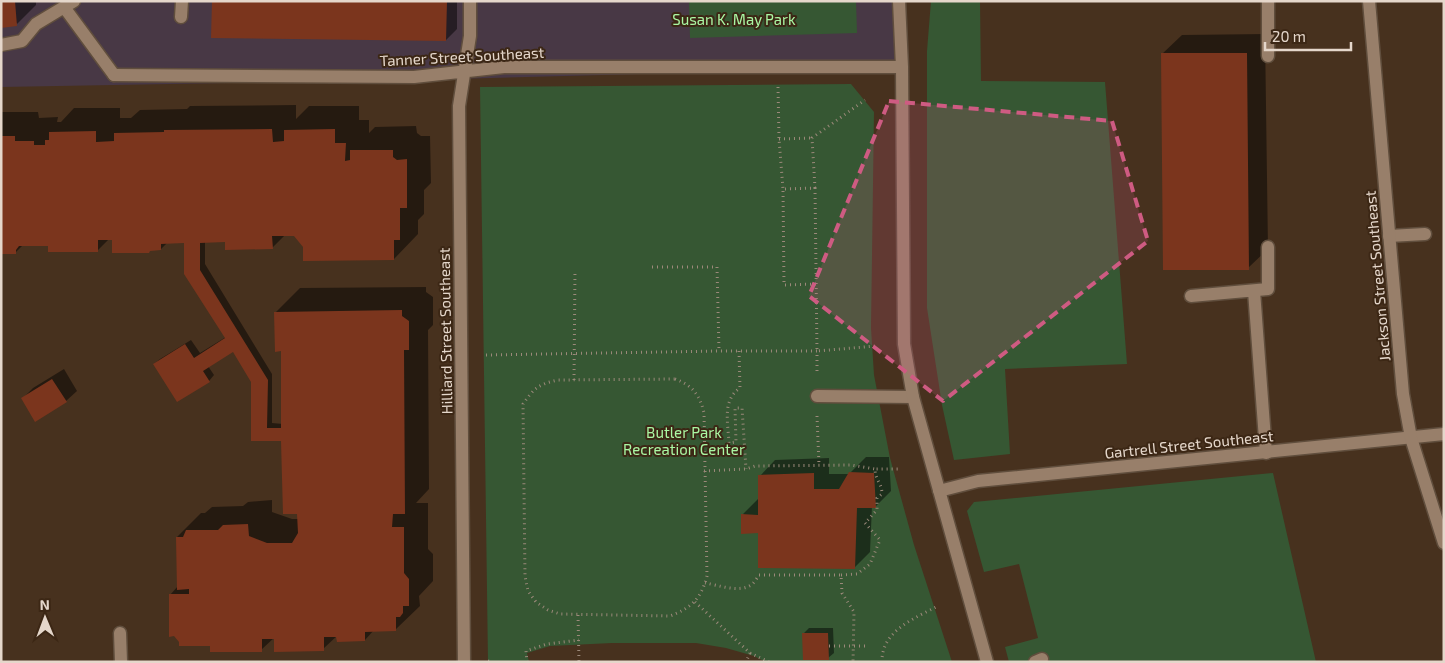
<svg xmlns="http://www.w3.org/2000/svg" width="1445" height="663" viewBox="0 0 1445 663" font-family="'Exo 2',sans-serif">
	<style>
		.commercial { fill: #483845 }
		.green { fill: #365733 }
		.shadow { fill: #0007 }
		.building { fill: #7b351d }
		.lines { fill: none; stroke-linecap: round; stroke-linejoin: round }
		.service-casing { stroke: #604e3d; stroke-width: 15 }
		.minor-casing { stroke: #604e3d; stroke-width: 15 }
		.tertiary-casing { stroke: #604e3d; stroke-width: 15 }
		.path { stroke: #9b897a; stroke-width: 3; stroke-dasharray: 1 4; stroke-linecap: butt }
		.service { stroke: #987f6a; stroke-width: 12 }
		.minor { stroke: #987f6a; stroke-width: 12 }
		.tertiary { stroke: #987f6a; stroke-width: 12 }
		.marked { fill: #ce5b82; fill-opacity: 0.2; stroke: #ce5b82; stroke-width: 4; stroke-dasharray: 10 6; stroke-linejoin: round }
		.labels { text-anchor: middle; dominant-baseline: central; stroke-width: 4; stroke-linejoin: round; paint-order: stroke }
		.park-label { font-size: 15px; fill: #aaf7a3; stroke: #3c2715 }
		.street-label { font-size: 15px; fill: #e5d7cb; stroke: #3c2715 }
	</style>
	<rect width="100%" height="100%" fill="#47311e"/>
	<path class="commercial" d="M1 1H899L902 67 453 79 1 87Z"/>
	<path class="green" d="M689 1H856L857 33 690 38Z
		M931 1H980L981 81 1105 82 1127 364 1005 369 1010 454 954 460 942 405 927 308V51Z
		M851 84 874 112 871 328 874 375 890 458 914 545 952 662H766L754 656 726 648 696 643H612L550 646 527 653 529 662H488L480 87Z
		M1273 473 1316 662H1009L1005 647 1038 638 1019 564 984 572 967 511 974 502Z"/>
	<path class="shadow" d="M1 1H36V5L17 24Z
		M213 1H457V29L446 40Z
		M1265 34 1268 249 1248 268 1162 54 1182 35Z
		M296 105V119L309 106H359V120H369V133L375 127 416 126 417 133 421 136H430L431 183 424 190V214L418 220V234L394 259 304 246 295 235H285L272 248 226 241 205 242V264L272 374V423L283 424 282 350 275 313 300 288 426 287V292L433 297V325L428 330 429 489 416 503H428V549L433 554V581L419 596 420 606 395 630H374L365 640 338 635 323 649 275 637 261 650 211 645 170 595 178 586 177 537 201 513H205L212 507 243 506 248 502 272 500V512L292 519H299L283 437 252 439V381L233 351 208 366 214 375 209 381 154 364 160 359 191 340 200 353 226 337 185 242 167 243 161 249 110 238 97 251 49 244 23 245 15 253 1 252V112H38L39 118 58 117 57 122H61L74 108H120V118H131L140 110 187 109 190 106Z
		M64 369 77 391 66 401 22 399 33 388Z
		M866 457H889L891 491 876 506H872L870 552 855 567 759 532 743 514 758 499 760 476 775 460 829 458V474H849Z
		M809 628H833L834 653 828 658 803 634Z"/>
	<path class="building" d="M1 1H15L17 26 1 28Z
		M212 1H447L446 41 211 38Z
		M1161 53H1247L1249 270H1163Z
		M272 129 273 142 284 141V130L335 129V143H346L345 161 350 160V150H393V157L397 160 407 159V208H400V240H394V260L303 261V247L294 236H272L273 249 225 250V242L200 243V270L268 380 267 428H281V351L275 352 274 312 402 310V316L409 321V350H404L405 514H393L392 527H404V573L409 579V606H403V613L400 617H396V631L365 632V641L337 642 336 637H324V651L274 652V639H262V652H210V646H179V642L174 636 169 637V594H189V589L177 590 176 537H183L186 530H218L223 525 248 524 249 536 267 543H292L298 533 297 514H283L281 441H251V382L233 352 203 371 210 382 177 402 153 364 185 344 194 358 225 338 184 274V243L161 244V250L150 251 149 253H112V240H98V252H48V246H19L16 250V254H1V136H15V141H34V145H45V140H49V132L96 131V142L114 141V133L164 132V130Z
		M52 379 67 402 35 422 21 398Z
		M849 472 874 473 876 508H857L855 569 758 568V533L741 534V514L758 515V475L814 473V489H839Z
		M802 633H828L829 660H803Z"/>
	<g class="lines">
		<defs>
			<path id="service" d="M64 7 114 75
				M181 17 182 1
				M1 45 22 41 36 24 74 1
				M1268 56V1
				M1389 236 1425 234
				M1254 291 1266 453
				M1191 296 1268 289V247
				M817 396 913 397
				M120 633 121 662
				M1035 662 1042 659"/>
			<path id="minor" d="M899 1 902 67 904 344 913 397 987 662
				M114 75 414 77 504 67H902
				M939 491 978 481 1444 434
				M464 662 459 106 470 36V1"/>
			<path id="tertiary" d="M1369 1 1403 394 1411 438 1444 543"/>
		</defs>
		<use href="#service" class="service-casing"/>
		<use href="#minor" class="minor-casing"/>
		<use href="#tertiary" class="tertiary-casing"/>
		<path class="path" d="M778 87 779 139 783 189
			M779 139 812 138
			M815 188 812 138 865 100
			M652 267H717L719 351
			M816 284 784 285 783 189 815 188 817 351 876 346
			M739 351 740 388C722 400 728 423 729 443L736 442 735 408H742L746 469
			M486 355 719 351H817V375
			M675 379C692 385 700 395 704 413L707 576C701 599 691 608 670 616L560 614 548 610 536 602 528 591 525 576 523 404C534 388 539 384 558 380Z
			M574 380 575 270
			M817 416 819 465
			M704 471 746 469 755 466 851 465 875 469
			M841 575 857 574 870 564 880 540 865 523 877 510V498L882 494C882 483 875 480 875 469H900
			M705 583C718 585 739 593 751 585 754 583 757 578 759 575H841L842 593 854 612 853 662
			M695 602 750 653 746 662
			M578 615 579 662
			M829 646H866
			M750 653 769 662
			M488 661 492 662
			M527 662 526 651 547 644 579 640
			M816 662V660
			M882 662C881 631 915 618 938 606"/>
		<use href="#service" class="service"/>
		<use href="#minor" class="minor"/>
		<use href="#tertiary" class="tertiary"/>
	</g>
	<path class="marked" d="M889 101 1112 121 1148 241 943 401 809 296Z"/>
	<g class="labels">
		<g class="park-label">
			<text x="734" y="19">Susan K. May Park</text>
			<text x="684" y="432">Butler Park<tspan x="684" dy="17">Recreation Center</tspan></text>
		</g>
		<g class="street-label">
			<text transform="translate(462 56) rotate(-3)">Tanner Street Southeast</text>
			<text transform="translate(1377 276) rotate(-95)">Jackson Street Southeast</text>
			<text transform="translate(445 331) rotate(-91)">Hilliard Street Southeast</text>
			<text transform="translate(1189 444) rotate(-6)">Gartrell Street Southeast</text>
		</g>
	</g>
	<rect width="1445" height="663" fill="none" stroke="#e5d7cb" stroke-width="5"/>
	<g transform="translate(45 618) rotate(359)" stroke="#3c2715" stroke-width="4" paint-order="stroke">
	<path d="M0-4L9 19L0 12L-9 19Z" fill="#e5d7cb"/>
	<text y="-8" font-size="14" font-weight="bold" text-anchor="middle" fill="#e5d7cb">N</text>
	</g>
	<path d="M1265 42v8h86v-8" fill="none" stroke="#e5d7cb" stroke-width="2.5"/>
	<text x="1272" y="42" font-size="15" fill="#e5d7cb" stroke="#3c2715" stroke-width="4" paint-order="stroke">20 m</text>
</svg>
